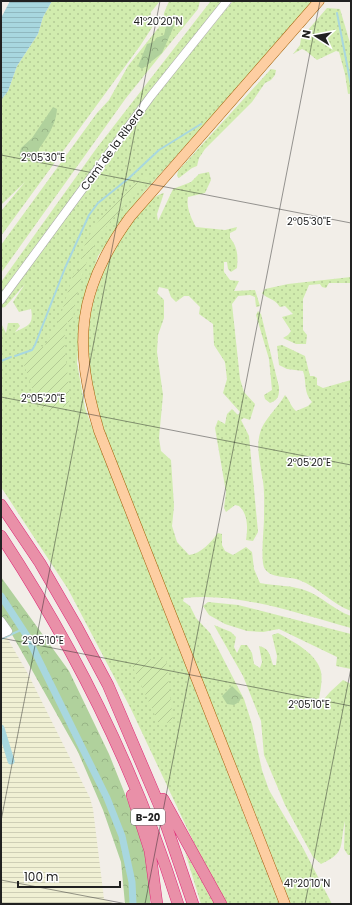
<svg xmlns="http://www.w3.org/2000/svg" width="352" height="905" viewBox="0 0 352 905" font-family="Poppins,sans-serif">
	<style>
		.farmland { fill: url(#farmland-rules) }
		.grass { fill: url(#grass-dots) }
		.forest { fill: url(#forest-crowns) }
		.garden { fill: url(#garden-furrows) }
		.water { fill: url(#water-rules) }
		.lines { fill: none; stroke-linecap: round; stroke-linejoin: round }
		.stream { stroke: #a8d7df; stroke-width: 2 }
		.canal { stroke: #a8d7df; stroke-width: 7 }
		.minor-casing { stroke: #a8a8a8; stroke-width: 9 }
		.major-casing { stroke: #9f5d00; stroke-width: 11 }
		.highway-casing { stroke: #de2775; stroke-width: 12 }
		.minor { stroke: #fff; stroke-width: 8 }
		.major { stroke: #fdcea2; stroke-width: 10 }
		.highway { stroke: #e990a8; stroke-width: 11 }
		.ticks { fill: none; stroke: #212121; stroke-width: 1; stroke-opacity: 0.45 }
		.labels { text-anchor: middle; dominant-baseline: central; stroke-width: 3; stroke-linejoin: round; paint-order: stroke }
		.shield { fill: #fff; stroke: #646464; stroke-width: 1 }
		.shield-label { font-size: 10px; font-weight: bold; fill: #212121 }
		.street-label { font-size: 11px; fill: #212121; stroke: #fff }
		.ticks-label { font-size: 10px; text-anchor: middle; fill: #212121; stroke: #fff; stroke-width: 3; stroke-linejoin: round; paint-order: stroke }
	</style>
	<defs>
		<pattern id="farmland-rules" width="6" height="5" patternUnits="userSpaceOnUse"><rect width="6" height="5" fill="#f0f0d4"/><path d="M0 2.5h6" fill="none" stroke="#ceceb6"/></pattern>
		<pattern id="grass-dots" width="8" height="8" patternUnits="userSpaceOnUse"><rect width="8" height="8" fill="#d1ecae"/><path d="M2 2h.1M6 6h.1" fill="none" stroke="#b3ca95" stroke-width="1.8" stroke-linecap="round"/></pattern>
		<pattern id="forest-crowns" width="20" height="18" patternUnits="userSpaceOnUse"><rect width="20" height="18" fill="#b0d19c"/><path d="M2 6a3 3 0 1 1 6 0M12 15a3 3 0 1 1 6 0" fill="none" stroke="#97b386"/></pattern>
		<pattern id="garden-furrows" width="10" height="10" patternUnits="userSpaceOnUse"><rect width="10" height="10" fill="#d1ecae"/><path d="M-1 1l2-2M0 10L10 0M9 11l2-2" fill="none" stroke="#b3ca95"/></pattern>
		<pattern id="water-rules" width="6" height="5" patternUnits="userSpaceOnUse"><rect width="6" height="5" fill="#a8d7df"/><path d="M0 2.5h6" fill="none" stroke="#90b8bf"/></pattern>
	</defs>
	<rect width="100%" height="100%" fill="#f2eee8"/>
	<path class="farmland" d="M6 636 27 672 90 798 93 809 104 899 115 904H1V638Z"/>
	<path class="grass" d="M52 1H160L151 12 150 19 153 20V26L140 46 1 236V211L25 182 1 205V100L8 91 17 66 38 34 43 17Z
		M169 1H200L198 9 126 98 1 273V245L97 113 109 100 128 66 163 22 164 13Z
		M223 1 148 95 1 296V282L96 149 210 2Z
		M233 1H315L144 192 98 256 82 306 77 363 85 408 95 435 279 904H226L211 879 130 707 68 589 1 487V323L6 333 8 323H18L20 326 15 332C28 325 34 325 31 309L19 312 13 302 25 284 5 307 1 308V305L168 80Z
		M327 8 340 9 350 43 351 93 348 94 345 74 339 52 336 51 317 60 306 51 302 49 293 54 300 45 301 38Z
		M271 69 276 70 275 75 271 80 265 83 252 102 205 149 199 158 197 166 192 168 179 178 177 176 178 171Z
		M209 172 211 180 205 193 188 197C186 207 191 218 196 227L225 230 237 227 236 230 230 233V238C238 247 238 257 237 268L231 272 228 269 227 262H224V272L230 280 239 281 234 291 255 290 260 306 256 307 255 297 250 295 238 296 232 304 240 379 244 392 255 404 250 420 244 418 241 420 249 436 258 532 253 541 246 540C248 528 248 514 239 506L235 505 226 512 224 508 226 492 215 428 218 420 225 424 227 414 232 409 238 415 240 412 223 393 227 379 225 362 214 345 213 324 199 314 200 307 189 296H184L176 302 171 297 168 289 159 287 157 293 164 300V318L158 335 157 352 163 395 159 438 161 451 171 460 174 506 172 526 177 542 189 555C202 553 210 543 218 533L222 534V545L225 551 233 555 246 547 252 552 254 569 260 583C276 586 292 585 307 591 321 596 334 610 351 616V628C298 614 240 592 184 598L183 601 190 606 196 618 210 633 244 699 252 724 262 770 269 790 303 848 332 904H291L110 447C103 425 94 403 90 380 88 372 89 364 88 356 86 309 100 272 125 233 135 218 146 198 164 193L157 214 158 221 173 189 191 182 199 174Z
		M351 277V283H329L326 288 322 287 320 284 309 285 303 299V330L307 335 306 344H296L283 338 288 335 291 331 282 317 293 314 285 306 280 307C273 297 268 300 262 293L265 289 288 284Z
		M258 311 261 314 279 387C279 395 279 400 270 403L265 399 264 395 272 390 269 359 256 315Z
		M282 345 305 356 310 376H314L317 378V385L323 388 351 380V611C332 604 318 587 299 580 289 576 272 579 265 569 260 563 264 529 264 518 264 505 265 489 262 476 260 462 256 447 260 433 263 420 278 408 285 395 290 400 290 406 296 411L308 406 312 402C303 392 307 382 303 371L287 369 279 365 277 346Z
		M208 602 238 605 351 634V669L336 666 337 657 279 629 263 632 247 631 225 624 209 615 203 606Z
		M214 625 231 632 236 637 234 647 237 653 241 645H247L252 653 254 664 260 668 262 662 259 646C269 648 270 655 273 665H276L277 656 272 635 278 633C292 641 318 654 321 672 323 682 319 696 318 706L330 692 343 680 351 684V855H348L344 849 345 821C339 846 347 852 321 864L313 857 285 805 264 755 261 721 243 676Z
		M185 852 215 904H201Z"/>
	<path class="forest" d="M169 15 173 19 174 26 162 53 142 69 138 66 147 44 154 42 156 38 164 35 166 27 163 22Z
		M53 107 57 109C56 128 42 144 32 159L22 160 19 155 21 148 32 138Z
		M1 577 69 671 109 754 137 824 145 854 150 880V904H125L121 862 103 810 78 752 1 615Z
		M232 686 242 696 239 702 234 705 227 704 222 696Z"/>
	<path class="garden" d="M149 175 150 177C132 198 109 219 95 244 82 268 76 296 72 323L67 322 64 340 70 398 67 406 48 411 39 407 23 362 40 346 44 347 59 321 74 272 79 271C82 264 80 257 83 250 85 244 88 237 92 231 100 217 134 181 149 175Z
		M166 658 173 722 159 724 130 661Z"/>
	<path class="water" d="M10 1H52L43 17 38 34 17 66 8 91 1 100V18Z"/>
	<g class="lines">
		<path class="stream" d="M337 13 351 85
			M15 356 32 350 35 345 65 268 89 215 98 203 129 178 159 150 201 124
			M1 361 11 357
			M1 639 23 629"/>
		<path class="canal" d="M1 596 27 636 107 798 122 836 132 882 133 904
			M1 728 11 761"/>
		<defs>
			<path id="minor" d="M1 300 151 96 227 1
				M1 621 8 631 1 634"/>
			<path id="major" d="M285 904 99 431C73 345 76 291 130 217L319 1"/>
			<path id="highway" d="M1 505 40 563 77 627 108 685 160 807 193 904
				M1 536C76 650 137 774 178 904
				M132 795 150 851 157 904
				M163 799 221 904"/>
		</defs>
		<use href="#minor" class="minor-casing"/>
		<use href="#major" class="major-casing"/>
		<use href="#highway" class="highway-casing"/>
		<use href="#minor" class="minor"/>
		<use href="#major" class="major"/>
		<use href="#highway" class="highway"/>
	</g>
	<path class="ticks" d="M1 155 351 223M1 397 351 465M1 638 351 706M1 821 160 1M1 880 127 904M145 904 320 1M305 904 351 668"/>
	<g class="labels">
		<rect class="shield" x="131" y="809" width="34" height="16" rx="3"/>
		<g class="shield-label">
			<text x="148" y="817">B-20</text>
		</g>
		<g class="street-label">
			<text transform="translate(112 149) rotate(-54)">Camí de la Ribera</text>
		</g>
	</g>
	<g class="ticks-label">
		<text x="158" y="25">41°20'20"N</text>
		<text x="43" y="161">2°05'30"E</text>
		<text x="309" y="225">2°05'30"E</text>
		<text x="43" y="402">2°05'20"E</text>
		<text x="309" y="466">2°05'20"E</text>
		<text x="43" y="644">2°05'10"E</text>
		<text x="309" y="708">2°05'10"E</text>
		<text x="307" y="887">41°20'10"N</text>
	</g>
	<rect width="352" height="905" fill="none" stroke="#212121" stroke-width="4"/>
	<g transform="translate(316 36) rotate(281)" stroke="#ffffff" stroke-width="3" paint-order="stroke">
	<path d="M0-3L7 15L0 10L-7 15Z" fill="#212121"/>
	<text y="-6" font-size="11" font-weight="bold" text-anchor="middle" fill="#212121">N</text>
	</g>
	<path d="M18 881v6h102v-6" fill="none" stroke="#212121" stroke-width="2"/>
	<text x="24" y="881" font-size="12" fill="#212121" stroke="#ffffff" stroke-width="3" paint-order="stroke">100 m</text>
</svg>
